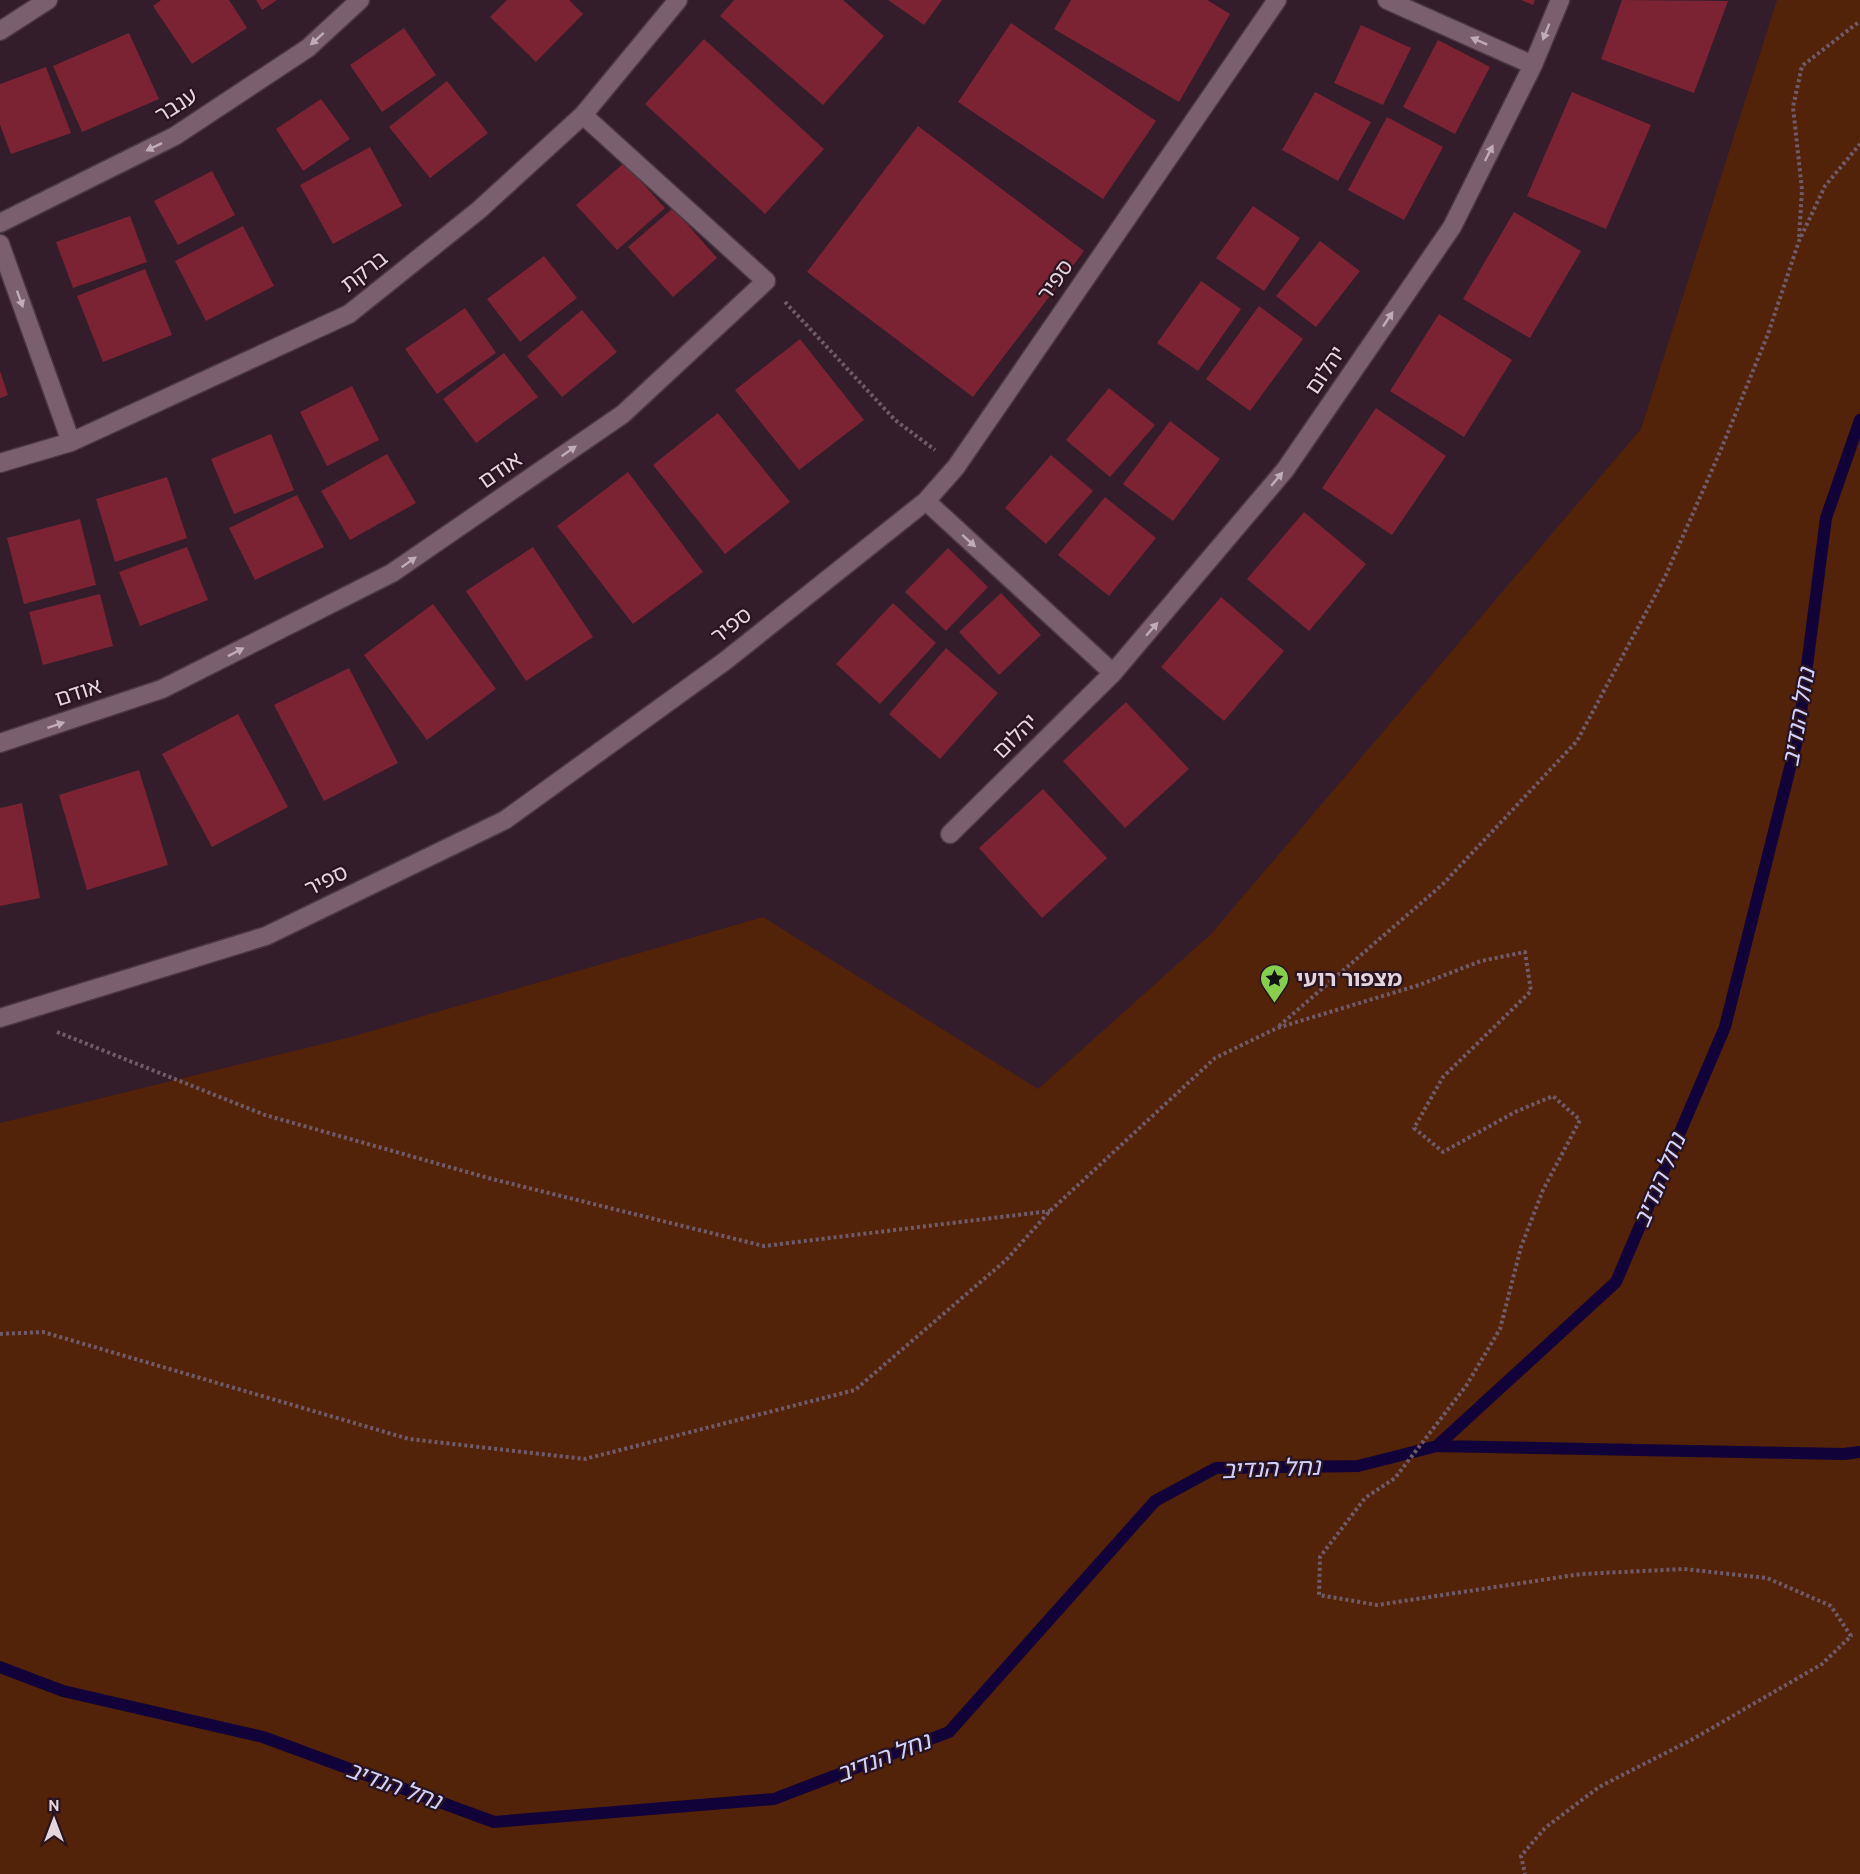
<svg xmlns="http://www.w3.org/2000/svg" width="1860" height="1874" viewBox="0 0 1860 1874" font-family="Cabin,'Noto Sans Hebrew',sans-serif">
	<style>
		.green { fill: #522209 }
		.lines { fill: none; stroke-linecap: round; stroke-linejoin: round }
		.stream { stroke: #110239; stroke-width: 12 }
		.building { fill: #7b2333 }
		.minor-casing { stroke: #4a3843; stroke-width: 21 }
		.path { stroke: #705c68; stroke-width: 4; stroke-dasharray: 3 3; stroke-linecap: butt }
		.minor { stroke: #7a606e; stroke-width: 18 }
		.oneway { fill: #bfacb6 }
		.labels { text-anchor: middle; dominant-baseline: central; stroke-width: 4.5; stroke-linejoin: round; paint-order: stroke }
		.street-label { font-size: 22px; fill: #e4d5dd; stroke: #291420 }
		.poi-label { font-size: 22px; font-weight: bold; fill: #e4d5dd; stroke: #291420; text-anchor: start }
		.water-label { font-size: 24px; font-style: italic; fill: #d0d1fd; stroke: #291420 }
	</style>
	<rect width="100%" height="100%" fill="#331d2a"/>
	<path class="green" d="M1777 0H1860V1874H0V1123L351 1037 763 917 1038 1089 1211 934 1641 429Z"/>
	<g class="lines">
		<path class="stream" d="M1437 1446 1844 1454 1860 1452
			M0 1667 63 1691 263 1737 494 1822 774 1799 949 1732 1155 1501 1216 1468 1358 1466 1437 1446 1616 1282 1725 1027 1798 736 1826 518 1860 420"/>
	</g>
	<path class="building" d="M161 0H229L247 28 192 64 153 6Z
		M256 0H277L262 10Z
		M507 0H569L583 14 536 62 490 17Z
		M734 0H843L884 36 823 105 720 16Z
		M888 0H942L924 25Z
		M1071 0H1207L1230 14 1179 102 1054 29Z
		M1521 0H1535L1533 5Z
		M1622 0 1728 1 1694 93 1601 59Z
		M1011 23 1156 121 1103 199 958 102Z
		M1361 25 1411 48 1383 105 1334 83Z
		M404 28 436 75 382 112 350 65Z
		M129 33 159 99 82 132 53 66Z
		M704 39 824 149 765 214 645 104Z
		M1438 40 1490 67 1455 134 1403 107Z
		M46 67 71 133 11 154 0 125V84Z
		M447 81 488 133 430 178 389 127Z
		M1315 92 1371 122 1338 181 1282 150Z
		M1572 92 1651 125 1606 229 1527 196Z
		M321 99 350 139 303 171 276 129Z
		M1387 117 1443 147 1404 220 1348 190Z
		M918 126 1084 251 973 397 807 272Z
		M370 147 402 206 333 244 300 185Z
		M624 163 665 208 617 250 576 205Z
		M212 171 235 215 178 245 154 201Z
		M1253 206 1300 238 1264 291 1216 258Z
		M673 208 717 258 673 297 628 247Z
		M1514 212 1581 251 1530 338 1463 299Z
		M130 216 147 262 73 288 56 242Z
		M243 226 274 286 206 321 175 261Z
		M1320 241 1360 271 1316 327 1276 296Z
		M544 256 577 298 520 342 487 299Z
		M145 269 172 335 103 362 77 296Z
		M1201 281 1241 309 1198 371 1157 343Z
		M1259 306 1303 339 1250 411 1206 379Z
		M465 308 496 353 437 394 405 349Z
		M582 310 617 352 562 397 527 356Z
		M1439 314 1512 360 1464 437 1390 391Z
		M800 339 864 420 799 470 735 390Z
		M504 353 538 397 476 443 443 399Z
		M0 371 8 395 0 398Z
		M352 386 379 440 327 466 300 412Z
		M1109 388 1155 425 1110 477 1066 440Z
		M1376 408 1446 456 1392 535 1322 488Z
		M718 413 790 502 725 554 653 465Z
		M1170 421 1220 459 1173 521 1123 484Z
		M271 434 294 490 234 514 211 459Z
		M387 454 416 503 350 540 321 491Z
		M1051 455 1093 491 1046 544 1005 508Z
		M628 472 703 572 633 624 557 526Z
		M167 477 187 538 115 562 96 499Z
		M297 495 324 547 255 580 229 528Z
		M1105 497 1156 538 1109 596 1058 555Z
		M1304 512 1366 564 1309 631 1247 579Z
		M80 519 96 585 24 604 7 538Z
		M187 547 208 600 140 626 119 572Z
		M533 547 593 637 526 681 466 591Z
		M948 548 988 587 946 631 905 592Z
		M1001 593 1041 635 999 675 959 632Z
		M100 594 113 646 43 665 29 612Z
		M1221 597 1284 651 1224 721 1161 667Z
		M893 603 936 643 880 704 836 664Z
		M433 604 496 689 427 740 364 655Z
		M946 648 998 693 940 759 889 714Z
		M349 668 398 763 324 801 274 705Z
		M1126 702 1189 769 1125 828 1063 761Z
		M238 714 288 807 212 847 162 754Z
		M139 770 168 865 87 890 59 795Z
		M1043 789 1107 858 1042 918 979 848Z
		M22 803 40 898 0 906V808Z"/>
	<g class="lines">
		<defs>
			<path id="minor" d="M1387 0 1533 65
				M0 31 48 0
				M0 223 175 136 308 48 360 0
				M0 244 71 442
				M0 463 71 442 349 314 479 210 583 115 678 0
				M926 501 1113 673
				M0 743 162 689 392 573 623 414 766 281 583 115
				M950 834 1113 673 1285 470 1452 227 1533 65 1560 0
				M0 1018 266 936 505 820 725 661 926 501 956 467 1277 0"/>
		</defs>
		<use href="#minor" class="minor-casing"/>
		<path class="path" d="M1799 237 1802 190 1793 107 1802 66 1860 21
			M785 302 895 420 935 450
			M1279 1026 1443 884 1577 741 1665 577 1722 447 1768 334 1799 241 1825 186 1860 144
			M57 1032 265 1115 492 1179 764 1246 1050 1211
			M0 1334 43 1332 409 1439 585 1459 855 1390 1006 1260 1050 1211 1215 1058 1277 1028 1419 985 1481 961 1525 952 1531 991 1443 1077 1414 1128 1443 1152 1515 1112 1553 1096 1580 1120 1543 1190 1521 1247 1500 1329 1466 1386 1395 1478 1365 1498 1320 1557 1319 1595 1377 1605 1581 1574 1684 1569 1767 1578 1831 1606 1851 1636 1822 1664 1693 1739 1599 1787 1545 1828 1521 1856 1525 1874"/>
		<use href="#minor" class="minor"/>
	</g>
	<defs><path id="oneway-solid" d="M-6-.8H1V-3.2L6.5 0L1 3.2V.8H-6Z" transform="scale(1.5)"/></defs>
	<g class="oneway">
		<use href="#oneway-solid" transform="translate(1546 32) rotate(112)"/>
		<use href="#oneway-solid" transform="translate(317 39) rotate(138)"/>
		<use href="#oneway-solid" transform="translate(1479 41) rotate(-156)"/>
		<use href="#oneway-solid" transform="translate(154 147) rotate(154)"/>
		<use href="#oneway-solid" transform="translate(1489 153) rotate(-63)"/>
		<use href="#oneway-solid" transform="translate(20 299) rotate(70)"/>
		<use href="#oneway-solid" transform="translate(1388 319) rotate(-56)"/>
		<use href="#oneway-solid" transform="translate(569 451) rotate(-35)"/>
		<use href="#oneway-solid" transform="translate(1277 479) rotate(-50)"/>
		<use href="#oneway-solid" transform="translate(969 541) rotate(42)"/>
		<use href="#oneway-solid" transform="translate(409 562) rotate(-35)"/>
		<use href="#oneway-solid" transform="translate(1152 629) rotate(-49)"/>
		<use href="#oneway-solid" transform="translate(236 652) rotate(-27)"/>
		<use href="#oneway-solid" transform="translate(56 725) rotate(-18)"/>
	</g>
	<defs>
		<symbol id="sight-pin" viewBox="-11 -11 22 30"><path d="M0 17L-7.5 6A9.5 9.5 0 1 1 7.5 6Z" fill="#85cf4c" stroke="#291420"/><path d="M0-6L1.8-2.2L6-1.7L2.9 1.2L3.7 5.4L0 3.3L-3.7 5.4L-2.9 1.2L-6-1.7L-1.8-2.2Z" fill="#111"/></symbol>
	</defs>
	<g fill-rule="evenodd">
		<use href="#sight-pin" x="1258" y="962" width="33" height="45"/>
	</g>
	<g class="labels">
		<g class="street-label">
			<text transform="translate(176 105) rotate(-32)">ענבר</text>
			<text transform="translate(364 271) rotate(-38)">ברקת</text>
			<text transform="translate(1055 280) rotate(-55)">ספיר</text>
			<text transform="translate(1325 370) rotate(-56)">יהלום</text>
			<text transform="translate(500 470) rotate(-35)">אודם</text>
			<text transform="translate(731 625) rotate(-38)">ספיר</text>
			<text transform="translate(78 692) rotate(-18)">אודם</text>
			<text transform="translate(1015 736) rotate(-45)">יהלום</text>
			<text transform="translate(326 880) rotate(-26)">ספיר</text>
		</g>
		<g class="poi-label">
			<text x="1296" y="978">מצפור רועי</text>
		</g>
		<g class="water-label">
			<text transform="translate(1798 717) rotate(-80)">נחל הנדיב</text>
			<text transform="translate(1659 1180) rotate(-67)">נחל הנדיב</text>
			<text transform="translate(1271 1468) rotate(-2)">נחל הנדיב</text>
			<text transform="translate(883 1757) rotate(-21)">נחל הנדיב</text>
			<text transform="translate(394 1785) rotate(20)">נחל הנדיב</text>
		</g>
	</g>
	<g transform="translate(54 1820)" stroke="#291420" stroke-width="4.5" paint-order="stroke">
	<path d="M0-4.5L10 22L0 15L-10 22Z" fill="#e4d5dd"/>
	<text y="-9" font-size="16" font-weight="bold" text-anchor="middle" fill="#e4d5dd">N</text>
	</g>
</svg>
